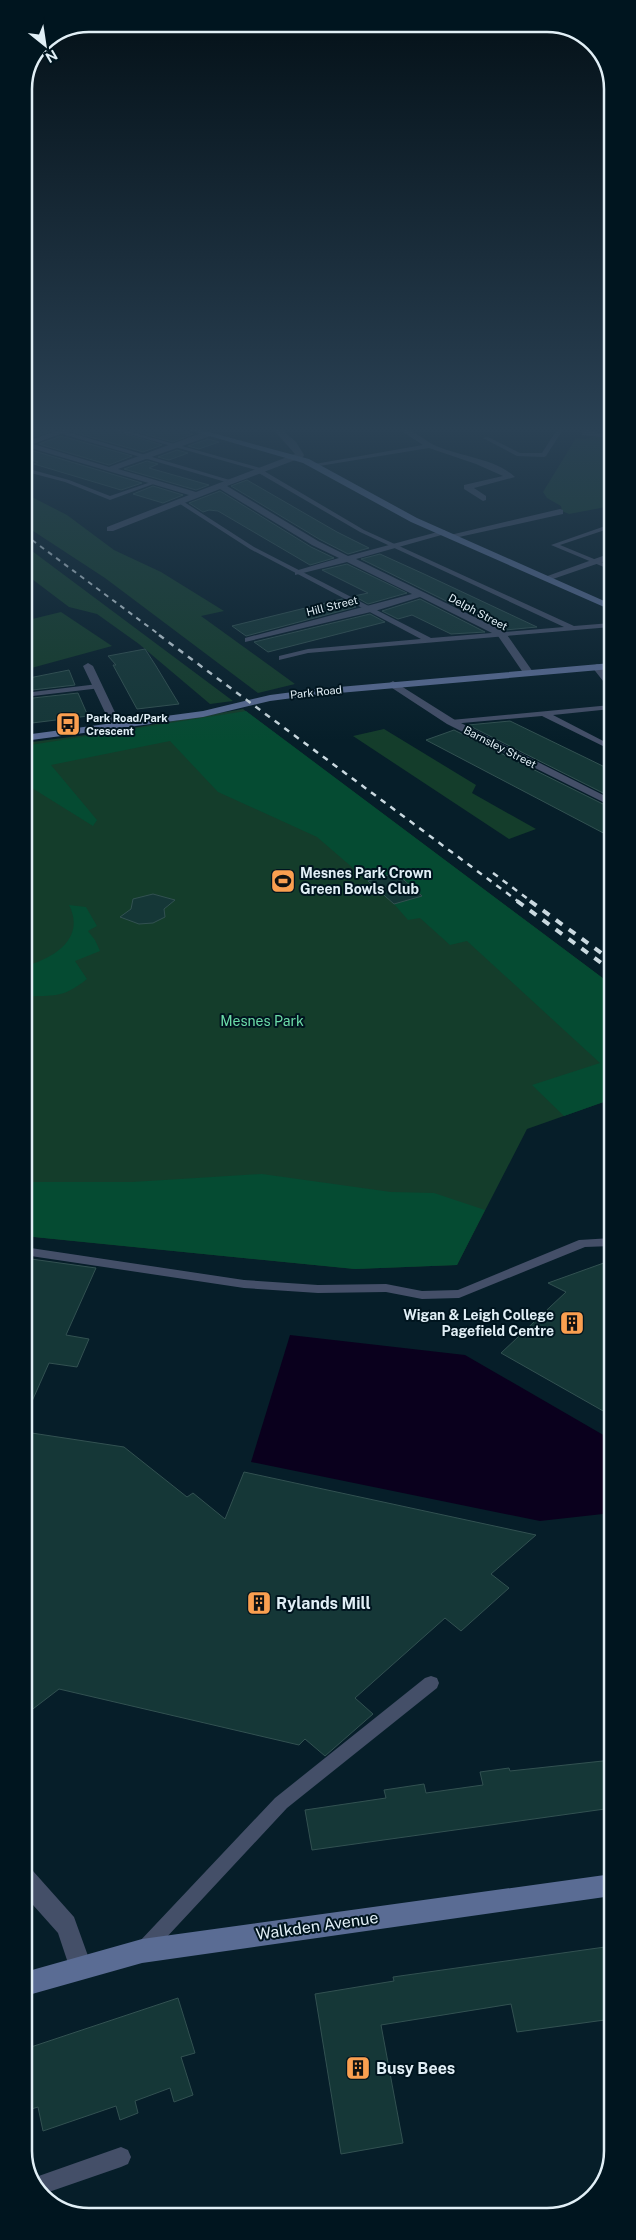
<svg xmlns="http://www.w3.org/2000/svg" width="636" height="2240" viewBox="0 0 636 2240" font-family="'Public Sans',sans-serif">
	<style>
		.green { fill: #143d2b }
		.forest { fill: #054b32 }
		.water { fill: #0a001d }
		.building { fill: #153737; stroke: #325151 }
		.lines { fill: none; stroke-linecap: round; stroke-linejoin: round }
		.lane { fill: #444f68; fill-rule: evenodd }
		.street { fill: #444f68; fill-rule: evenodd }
		.secondary { fill: #5a6c94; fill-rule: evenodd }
		.rail-far2 { stroke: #cad9e0; stroke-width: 2; stroke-dasharray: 5 5; stroke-linecap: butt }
		.rail-far1 { stroke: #cad9e0; stroke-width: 2.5; stroke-dasharray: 6 6; stroke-linecap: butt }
		.rail { stroke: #cad9e0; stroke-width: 4; stroke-dasharray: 8 8; stroke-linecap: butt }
		.labels { text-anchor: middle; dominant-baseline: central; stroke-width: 4; stroke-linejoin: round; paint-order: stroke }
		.far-street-label { font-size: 11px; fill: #e1eff6; stroke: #00151f }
		.far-poi-label { font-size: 11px; font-weight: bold; fill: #e1eff6; stroke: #00151f; text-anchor: start }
		.poi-label { font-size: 14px; font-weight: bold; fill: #e1eff6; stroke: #00151f; text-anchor: start }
		.park-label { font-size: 14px; fill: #6bdba8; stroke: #00151f }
		.near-poi-label { font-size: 16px; font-weight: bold; fill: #e1eff6; stroke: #00151f; text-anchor: start }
		.near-street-label { font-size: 16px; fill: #e1eff6; stroke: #00151f }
		.rim { fill: none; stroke: #e1eff6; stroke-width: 2.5 }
	</style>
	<rect width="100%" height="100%" fill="#061e29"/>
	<path class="green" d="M594 436 611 438V506L569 514 562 511 561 506 547 498 543 492 576 438 585 439Z
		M24 493 67 515 114 550 161 572 224 611 201 616 295 684 258 693 105 578 24 525Z
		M24 545 233 701 210 704 139 644 97 614 69 607 24 573Z
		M61 612 112 646 24 670V621Z
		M243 709 612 985V1099L527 1129 457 1265 355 1269 24 1236V743L109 732Z
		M384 729 476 785 472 793 536 829 509 839 353 736Z"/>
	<path class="forest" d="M246 711 612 985V1099L564 1116 532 1085 600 1063 467 941 450 945 420 918 408 920 394 904 422 895 396 873 368 881 317 837 218 792 170 741 51 765 97 820 93 826 24 783V746Z
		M69 905 86 907 97 926 88 931 95 940 100 951 75 961 87 979C60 1000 55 994 24 997V966C54 959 86 938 69 905Z
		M262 1174 391 1192 434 1193 485 1210 457 1265 355 1269 24 1236V1182H132Z"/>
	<path class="water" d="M290 1335 465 1355 612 1440V1513L540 1521 251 1462Z"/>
	<path class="building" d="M37 428H61L24 440V432Z
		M79 428H106L162 445 143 452 73 432Z
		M123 428H171L193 434 173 442Z
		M61 436 132 456 109 465 39 444Z
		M208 439 219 442 199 449 188 446Z
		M24 448 142 483 121 490 34 464 38 462 24 458Z
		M177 450 188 453 169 460 158 457Z
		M147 461 158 464 149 468 209 485 196 490 124 469Z
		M247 480 337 532 369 548 348 554 319 539 231 486Z
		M153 486 183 495 163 503 133 494Z
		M220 491 311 547 334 558 310 565 218 511 209 510 203 512 189 503Z
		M380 554 424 574 537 627 505 630 361 559Z
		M347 564 407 593 368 604 354 596 368 593 322 570Z
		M342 599 356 607 246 636 232 626Z
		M420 599 485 632 451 634 412 615 398 619 382 611Z
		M370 614 385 622 268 652 254 642Z
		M145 649 156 666 179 704 137 709 113 665H116L108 656Z
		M69 670 75 685 24 691V679Z
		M78 693 88 716 24 724V699Z
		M510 721 611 770V797L468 725Z
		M454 730 611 808V837L426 740Z
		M396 873 422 896 394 904 368 881Z
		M153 894 175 900 164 909 165 917 153 923 139 924 120 917 131 909 133 899Z
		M24 1258 96 1268 66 1335 89 1339 77 1367 49 1363 25 1417Z
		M612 1260V1416L501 1353 566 1292 548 1283Z
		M25 1432 124 1447 187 1497 193 1493 225 1519 244 1472 536 1535 491 1574 509 1588 461 1631 445 1618 355 1698 373 1714 325 1756 305 1739 299 1745 59 1689 25 1715Z
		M612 1760V1808L312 1850 305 1810 386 1798 384 1790 424 1784 426 1793 483 1785 480 1772 509 1768 510 1771Z
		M612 1946V2019L517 2032 511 2004 381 2025 403 2143 341 2154 315 1994 394 1981 393 1977Z
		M178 1998 195 2053 181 2057 193 2095 174 2102 170 2088 135 2101 138 2113 120 2120 116 2106 43 2131 38 2107 25 2111V2049Z"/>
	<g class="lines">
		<path class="lane" d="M108 428H117L264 469V471L364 530 574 626 611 623V627L308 653 279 660V656L308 649 421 639 250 549 177 502V500H181L254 547 431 638 564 627 360 532 257 472 256 470Z
			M558 428H564L546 456 544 457 517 456 483 438 488 437 520 453H542Z
			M585 428H591L585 435 582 433Z
			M61 430 233 481 234 482 229 483 59 433Z
			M29 469 69 480 110 496 151 482 156 483 110 500 65 482 27 472V470Z
			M611 524V528L560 545 611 566V570L551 545Z
			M98 684 102 686 101 688 24 697V693Z
			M611 705V709L553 715 611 745V750L542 716 451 724 447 722 451 720Z
			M612 1238V1246L585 1247 459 1298 422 1299 386 1292 318 1293 244 1288 24 1255V1247L244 1280 318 1285 386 1284 422 1291 458 1290 579 1240Z
			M431 1676 437 1678 439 1683 437 1688 287 1808 151 1954 145 1957 139 1954 136 1948 139 1942 275 1798 425 1678Z
			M121 2147 128 2150 131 2157 128 2164 121 2167 43 2194 33 2178Z"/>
		<path class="street" d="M66 428H77L33 444 109 467 204 432H210V436L118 469 196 492 295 454 272 428H280L296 442 304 455 303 457 227 486 318 541 348 556 445 530V534L356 559 505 632 533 672 528 675 524 674 498 636 420 597 375 611 245 642V638L412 594 347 562 295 575V571L339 558 312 545 220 489 113 531H107V527L189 495 24 446V442Z
			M397 428C411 427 420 437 432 444 458 457 493 457 515 477L474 488 486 496V500L483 501 464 489V485L503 476 476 464 429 448 313 467 309 465 423 445Z
			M585 431 611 434V438L582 435V431Z
			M560 509 563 510V514L450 539 446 536Z
			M611 553V559L550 580 542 578Z
			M88 663 93 666 121 725 120 727 116 728 111 725 83 666Z
			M597 664C607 667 611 678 611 687L607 686 592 667Z
			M393 681 455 720 611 799V806L447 724 389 686 388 684Z
			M25 1868 33 1871 74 1917 92 1967 88 1975 80 1979 72 1975 58 1933 25 1896Z"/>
		<path class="secondary" d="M182 428H194L309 459 417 518 611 604V610L411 522 303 463Z
			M611 663V669L316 695 270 701 203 717 24 741V735L203 711 270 695 316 689Z
			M612 1874V1896L142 1963 25 1996V1972L142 1939Z"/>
		<path class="rail-far2" d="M24 534 161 636"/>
		<path class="rail-far1" d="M159 635 519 902
			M493 873 532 902"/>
		<path class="rail" d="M517 901 611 970
			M530 901 611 960"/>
	</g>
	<linearGradient id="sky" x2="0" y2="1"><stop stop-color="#031017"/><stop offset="0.58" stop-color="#2a4154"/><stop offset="1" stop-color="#2a4154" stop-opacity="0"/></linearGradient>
	<rect width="636" height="741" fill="url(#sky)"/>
	<defs>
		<symbol id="bus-square" viewBox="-11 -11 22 22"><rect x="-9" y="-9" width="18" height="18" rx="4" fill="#fa9f50" stroke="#00151f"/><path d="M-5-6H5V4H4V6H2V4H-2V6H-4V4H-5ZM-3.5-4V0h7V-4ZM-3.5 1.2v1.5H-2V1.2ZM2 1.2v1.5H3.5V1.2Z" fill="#111"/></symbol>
		<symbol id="stadium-square" viewBox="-11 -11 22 22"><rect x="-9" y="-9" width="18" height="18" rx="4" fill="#fa9f50" stroke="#00151f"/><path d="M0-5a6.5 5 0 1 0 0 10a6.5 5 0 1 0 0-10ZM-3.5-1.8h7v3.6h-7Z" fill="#111"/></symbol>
		<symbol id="building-square" viewBox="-11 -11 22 22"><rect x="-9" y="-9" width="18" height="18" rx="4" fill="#fa9f50" stroke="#00151f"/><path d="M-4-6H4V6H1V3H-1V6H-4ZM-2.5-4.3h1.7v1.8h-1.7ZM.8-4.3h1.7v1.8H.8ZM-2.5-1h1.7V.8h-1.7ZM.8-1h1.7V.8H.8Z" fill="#111"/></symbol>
	</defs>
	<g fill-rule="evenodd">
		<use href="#bus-square" x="54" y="710" width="28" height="28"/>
		<use href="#stadium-square" x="269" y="867" width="28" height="28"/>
		<use href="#building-square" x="558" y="1309" width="28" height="28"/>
		<use href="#building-square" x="245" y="1589" width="28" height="28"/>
		<use href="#building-square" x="344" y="2054" width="28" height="28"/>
	</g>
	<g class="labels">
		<g class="far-street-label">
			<text transform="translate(332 606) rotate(-14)">Hill Street</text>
			<text transform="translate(478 612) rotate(28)">Delph Street</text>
			<text transform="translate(316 692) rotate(-6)">Park Road</text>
			<text transform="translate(500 747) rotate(27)">Barnsley Street</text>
		</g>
		<g class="far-poi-label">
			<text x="86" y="718">Park Road/Park<tspan x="86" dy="13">Crescent</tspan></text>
		</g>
		<g class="poi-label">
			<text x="300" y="873">Mesnes Park Crown<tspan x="300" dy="16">Green Bowls Club</tspan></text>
			<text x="554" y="1315" text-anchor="end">Wigan &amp; Leigh College<tspan x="554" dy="16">Pagefield Centre</tspan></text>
		</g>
		<g class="park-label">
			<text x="262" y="1021">Mesnes Park</text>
		</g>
		<g class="near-poi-label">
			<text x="276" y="1603">Rylands Mill</text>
			<text x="376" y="2068">Busy Bees</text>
		</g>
		<g class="near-street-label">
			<text transform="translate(317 1926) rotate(-8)">Walkden Avenue</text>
		</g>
	</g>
	<path d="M0 0H636V2240H0ZM89 32H547A57 57 0 0 1 604 89V2151A57 57 0 0 1 547 2208H89A57 57 0 0 1 32 2151V89A57 57 0 0 1 89 32Z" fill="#00151f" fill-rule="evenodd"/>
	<path class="rim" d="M89 32H547A57 57 0 0 1 604 89V2151A57 57 0 0 1 547 2208H89A57 57 0 0 1 32 2151V89A57 57 0 0 1 89 32Z"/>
	<g transform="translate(45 45) rotate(150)" stroke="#00151f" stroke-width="4" paint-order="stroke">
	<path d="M0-4L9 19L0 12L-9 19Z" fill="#e1eff6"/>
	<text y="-8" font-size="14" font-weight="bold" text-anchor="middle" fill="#e1eff6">N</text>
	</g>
</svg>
